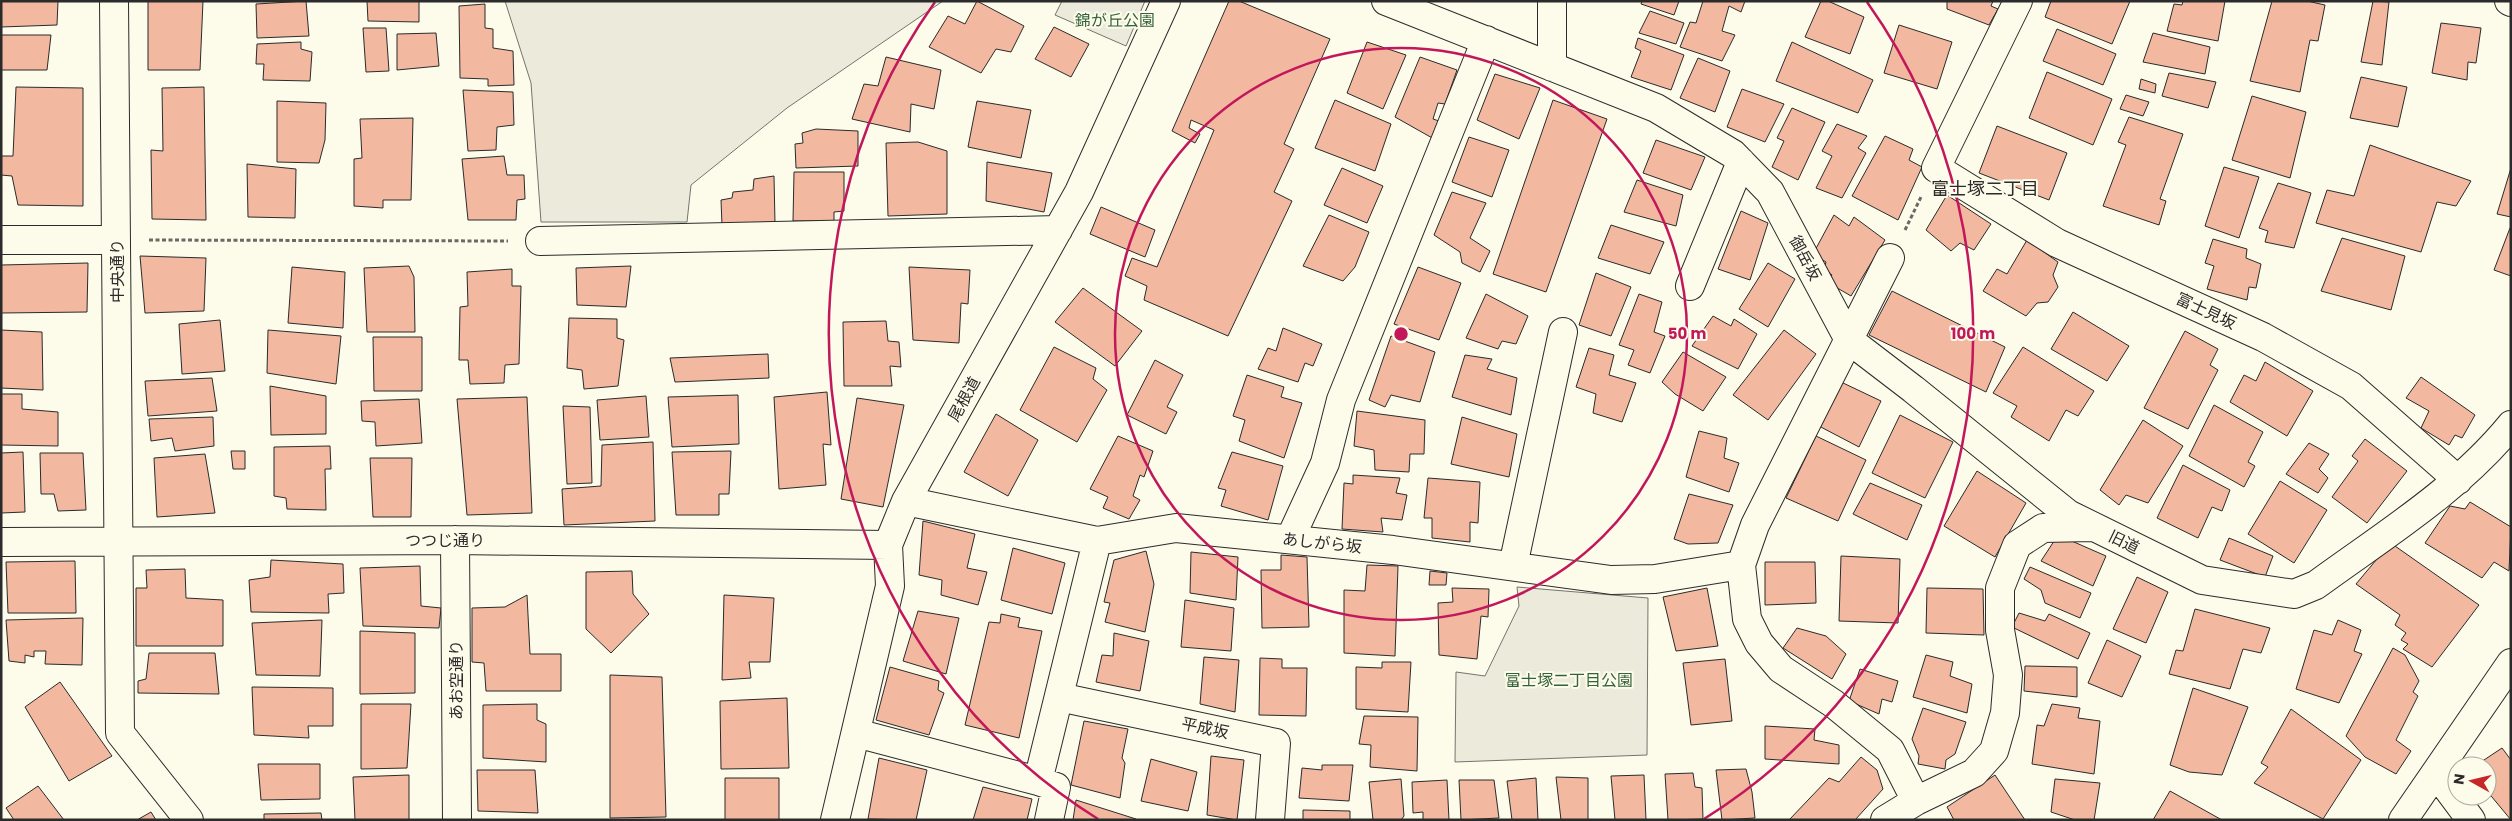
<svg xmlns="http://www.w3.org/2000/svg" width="2512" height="821" viewBox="0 0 2512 821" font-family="Poppins,'Noto Sans JP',sans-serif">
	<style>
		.green { fill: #ecebdb; stroke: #74746e }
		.building { fill: #f2b8a0; stroke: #2b2b2b }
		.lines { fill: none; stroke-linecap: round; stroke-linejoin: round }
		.minor-casing { stroke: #2b2b2b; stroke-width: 30 }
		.path { stroke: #6a6964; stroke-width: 3; stroke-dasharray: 4 2.5; stroke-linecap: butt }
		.minor { stroke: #fdfbea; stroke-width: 28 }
		.ring { fill: none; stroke: #c2185b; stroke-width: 2.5 }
		.labels { text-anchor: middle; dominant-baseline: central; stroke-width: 4; stroke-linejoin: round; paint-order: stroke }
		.park-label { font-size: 16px; fill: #34623c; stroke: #fdfbea }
		.street-label { font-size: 16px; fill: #2b2b2b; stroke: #fdfbea }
		.neighbourhood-label { font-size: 18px; fill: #2b2b2b; stroke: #fdfbea }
		.centre { fill: #c2185b; stroke: #fdfbea; stroke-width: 2.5 }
		.ring-label { font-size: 15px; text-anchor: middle; font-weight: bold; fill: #c2185b; stroke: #fdfbea; stroke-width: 4; stroke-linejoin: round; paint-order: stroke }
	</style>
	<rect width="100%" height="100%" fill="#fdfbea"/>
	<path class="green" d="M505 1H943L787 108 691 185 687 222H541L531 83Z
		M1062 1H1145L1126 46 1055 15Z
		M1517 587 1648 598 1647 755 1455 762 1456 672 1485 676 1519 606Z"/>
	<path class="building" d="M1 1H58L57 25 1 27Z
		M148 1H203L200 70H148Z
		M306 1 309 36 257 38 256 4Z
		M367 1H419V22L368 21Z
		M977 1 1024 26 1011 52 996 49 981 73 929 47 948 16 965 24Z
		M1229 1H1239L1330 39 1284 144 1294 149 1274 192 1292 201 1228 336 1144 300 1147 286 1125 276 1132 258 1157 267 1214 130 1191 120 1189 128 1200 134 1195 143 1172 131Z
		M1642 1H1679L1674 15 1641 4Z
		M1703 1H1745L1741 12 1729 6 1722 31 1735 35 1722 61 1680 47 1690 22 1696 23Z
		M1821 1H1828L1864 17 1850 54 1805 37Z
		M1947 1H1993L1991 6 1998 9 1989 25 1947 9Z
		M2051 1H2130L2112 44 2045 17Z
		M2183 1H2225L2218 41 2167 31 2174 4 2182 5Z
		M2272 1H2307L2325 5 2318 41 2310 40 2300 92 2250 81Z
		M2373 1 2389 2 2382 65 2361 62Z
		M485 4V28L493 29V48L513 51 514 85 488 86V79L460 78 459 6Z
		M1650 11 1684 23 1676 44 1639 33Z
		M2441 23 2481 28 2476 63 2468 62 2467 80 2432 73Z
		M1899 25 1952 42 1937 89 1884 73Z
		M1054 27 1089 44 1071 77 1035 59Z
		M363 28H386L389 71 366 72Z
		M2057 29 2116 54 2103 85 2043 61Z
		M436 33 439 66 397 70V34Z
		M2153 33 2210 47 2205 74 2143 62Z
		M1 35H51L47 70H1Z
		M1638 38 1684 55 1671 90 1631 77 1641 51 1635 48Z
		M301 42V49L312 52 310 81 263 80 264 64H256L257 44Z
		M1367 42 1406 55 1383 109 1347 93Z
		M1792 42 1873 80 1858 113 1776 81Z
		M886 57 941 70 934 109 911 104 910 132 852 119 864 84 878 86Z
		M1420 57 1457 70 1445 104 1438 103 1433 119 1442 122 1434 139 1395 117Z
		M1698 58 1730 71 1715 112 1680 98Z
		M2047 72 2112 99 2093 145 2029 118Z
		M2169 73 2216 82 2208 108 2162 96Z
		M1495 74 1540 88 1519 139 1477 120Z
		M2361 77 2407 87 2398 127 2350 118Z
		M2141 79 2156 84 2155 93 2139 89Z
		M16 87 83 88V206L18 205 12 176 1 175V156H13Z
		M204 87 206 220 152 219 151 150 163 151 162 88Z
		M1742 89 1784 104 1765 142 1727 127Z
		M463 90 513 92 514 125 497 127 496 150 468 151Z
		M2126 95 2149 102 2143 116 2120 109Z
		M2252 96 2306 112 2290 178 2232 160Z
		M1335 100 1391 124 1375 171 1315 148Z
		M1553 100 1607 119 1546 292 1493 274Z
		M277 101 326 103 325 140 319 163 277 162Z
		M977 101 1031 110 1021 158 968 147Z
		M1792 108 1825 122 1798 180 1772 167 1784 141 1777 138Z
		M2129 117 2183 134 2160 199 2166 201 2159 225 2103 206 2126 145 2118 142Z
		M413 118 411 200H383V208L354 206V159L362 158 360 119Z
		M1837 124 1867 136 1858 148 1866 153 1842 198 1816 188 1832 156 1822 151Z
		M1997 126 2067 153 2049 200 1979 173Z
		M816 129 858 131V166L796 168 795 144 803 143 802 133Z
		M1885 136 1913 149 1909 160 1922 167 1898 220 1852 196Z
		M1469 137 1509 150 1492 197 1452 182Z
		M1656 140 1705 157 1691 190 1643 173Z
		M918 142 947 151V214L888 216 886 143Z
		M2370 145 2471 181 2456 206 2437 202 2421 252 2316 223 2327 190 2354 196Z
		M504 156 507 175H524L525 199 517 200 516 220H468L462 159Z
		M987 162 1052 173 1044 212 986 201Z
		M247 164 296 169 295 218 248 217Z
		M2224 167 2259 177 2239 238 2205 226Z
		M1342 168 1383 186 1367 223 1324 205Z
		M2511 168V217L2497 214Z
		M794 172H844V211L834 212V221H793Z
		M774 176 775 224 722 225 721 200 732 198 733 192 753 190 754 179Z
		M1637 180 1683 195 1676 226 1624 212Z
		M2278 183 2311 193 2294 248 2265 242 2268 231 2259 228Z
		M1452 192 1486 203 1470 238 1490 251 1480 272 1462 263 1460 252 1434 235Z
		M1947 195 1991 224 1974 250 1960 243 1951 251 1926 230Z
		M1101 207 1155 230 1145 257 1090 234Z
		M1741 211 1768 223 1750 280 1718 269Z
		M1329 215 1369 232 1355 267 1343 281 1303 266Z
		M1834 215 1849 226 1854 217 1885 240 1851 296 1827 282 1832 275 1824 269 1826 262 1813 254Z
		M1611 225 1664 242 1650 274 1598 258Z
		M2510 228 2511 229V276L2494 270Z
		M2342 238 2405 256 2391 310 2321 291Z
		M2213 239 2247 249 2246 258 2261 264 2256 288 2249 287 2247 300 2207 289 2214 266 2205 263Z
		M2027 240 2058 262 2053 275 2058 287 2048 302 2037 303 2026 316 1983 291 1997 269 2007 274Z
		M140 256 206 258 204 311 145 313Z
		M88 263 87 312 1 313V265Z
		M1768 263 1795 279 1768 327 1739 309Z
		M409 266 414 277 415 332H367L364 268Z
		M631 266 626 307 577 305 576 268Z
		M292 267 345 272 343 328 288 323Z
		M909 267 970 270 968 304 961 303 959 343 913 340Z
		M1418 267 1461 283 1439 340 1394 324Z
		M512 269V286H521L519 364 505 365 504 383 470 384 468 360H459L460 307 468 306 467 272Z
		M1596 273 1631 287 1611 336 1579 325Z
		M1083 288 1142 331 1115 366 1055 322Z
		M1892 291 2005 347 1986 392 1869 335Z
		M1486 294 1528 316 1516 344 1502 341 1498 349 1466 338Z
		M1639 294 1662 302 1654 332 1665 336 1650 373 1628 365 1634 350 1619 345Z
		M2073 312 2129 346 2107 381 2051 349Z
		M1713 316 1731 326 1734 319 1757 334 1738 369 1692 346Z
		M569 318 617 319V338L624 340 618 386 584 389 582 370 567 368Z
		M220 320 225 371 182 374 179 324Z
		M886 321 888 341 899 342 901 367 890 366 892 386H844L843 322Z
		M1283 328 1322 344 1313 366 1305 363 1298 382 1258 369 1268 348 1276 351Z
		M1 330 42 332 43 390 1 388Z
		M268 330 341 336 336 384 267 373Z
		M1784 330 1816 354 1768 420 1733 395Z
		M2185 331 2218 349 2210 365 2218 370 2188 429 2144 408Z
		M1391 336 1435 352 1420 402 1391 395 1385 407 1369 400Z
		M373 337H422V391H374Z
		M1054 347 1096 368 1093 379 1107 390 1077 442 1020 410Z
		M2023 347 2094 391 2078 416 2066 410 2049 441 2011 417 2017 406 1993 393Z
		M1589 348 1614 355 1609 375 1636 383 1622 422 1593 413 1596 394 1576 387Z
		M1683 352 1726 377 1703 411 1675 394 1662 382Z
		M768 354 769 378 675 382 670 358Z
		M1465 355 1492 359 1487 369 1517 378 1511 415 1452 397Z
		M1155 360 1183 375 1167 407 1177 412 1166 434 1127 415Z
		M2265 362 2313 391 2287 436 2230 402 2244 375 2256 381Z
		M1247 375 1284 387 1281 397 1302 403 1284 458 1239 441 1245 420 1233 416Z
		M2421 377 2475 415 2462 438 2455 435 2449 445 2421 428 2429 411 2406 398Z
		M212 378 217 411 148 416 145 381Z
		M1841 382 1881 401 1859 447 1817 425Z
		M270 386 326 396V434L271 435Z
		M827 392 831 445 823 444 826 485 779 489 774 397Z
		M1 394H22V409L58 412V446L1 445Z
		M738 395 739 444 672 447 668 397Z
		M646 396 649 437 600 440 597 400Z
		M527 397 532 513 467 515 457 399Z
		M857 398 904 405 883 507 841 499Z
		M419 399 422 443 376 446 375 422 362 421 361 401Z
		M2214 405 2263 432 2248 462 2255 466 2244 487 2189 456Z
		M563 406 590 407 592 483 567 484Z
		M1357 411 1425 420 1424 454H1410L1409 472 1375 470 1374 450 1354 446Z
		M996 414 1038 440 1008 496 964 472Z
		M1900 415 1953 442 1925 498 1872 473Z
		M213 417 214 446 175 451 172 438 151 441 149 419Z
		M1462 417 1517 434 1509 477 1451 464Z
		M2143 420 2183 446 2148 503 2126 495 2119 505 2100 490Z
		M1699 431 1727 438 1724 458 1739 463 1729 492 1686 477Z
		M1118 436 1153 451 1144 477 1140 475 1133 496 1140 500 1129 519 1103 508 1108 497 1090 489Z
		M1816 436 1866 460 1838 521 1786 498Z
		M2365 439 2407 471 2367 523 2332 497 2358 461 2352 456Z
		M653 442 655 521 564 525 562 489 601 486 602 445Z
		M2309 443 2329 454 2319 469 2328 478 2318 493 2286 474Z
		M330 446 331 469H325L326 510 287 509 286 498 274 496V447Z
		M231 451H245V469H233Z
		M731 451 729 494H719V515H676L672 452Z
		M23 452 25 512 1 513V453Z
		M1232 452 1283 466 1268 520 1221 506 1226 490 1218 488Z
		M40 453H83L86 510 58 511 54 494H41Z
		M205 454 215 513 157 517 154 458Z
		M370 458H412L411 517H373Z
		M2183 465 2230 490 2222 511 2212 507 2198 538 2157 518Z
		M1977 471 2026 503 1995 557 1944 526Z
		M1353 475 1400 478 1396 493 1407 495 1402 520 1381 518 1383 532 1342 529 1344 483 1353 484Z
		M1428 478 1480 482 1478 523 1470 522V542L1432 538V518H1424Z
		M2280 481 2327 510 2294 563 2248 534Z
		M1870 483 1922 505 1907 540 1853 514Z
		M1689 494 1733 505 1718 543 1688 544 1674 539Z
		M2470 502 2511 527 2509 571 2494 562 2482 578 2425 543 2450 506 2465 509Z
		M923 521 975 534 967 568 987 572 978 605 941 595 942 580 919 575Z
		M2058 535 2106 556 2093 586 2041 561Z
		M2229 538 2273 556 2265 577 2220 560Z
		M2395 546 2479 605 2432 667 2403 649 2408 644 2401 640 2406 633 2395 625 2400 615 2356 584 2377 559Z
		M1013 548 1065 563 1052 614 1001 600Z
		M1146 551 1154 584 1145 632 1105 622 1110 603 1104 602 1114 560Z
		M1191 552 1238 557 1236 600 1190 593Z
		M1281 555 1307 557 1309 627 1262 628 1261 570H1281Z
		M1841 556 1900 559 1898 623 1839 621Z
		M271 560 343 564 344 593 328 594 329 613 251 612 249 580 270 577Z
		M75 561 76 613H8L6 562Z
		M1765 562H1815L1816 603 1765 605Z
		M1367 565 1398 566 1395 656 1344 653V590L1365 591Z
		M420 566 421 606 441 608 439 628 363 626 360 568Z
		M2030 567 2091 593 2080 618 2045 603 2041 590 2024 579Z
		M185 569 186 598 223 600V646H136V588H147L146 570Z
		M632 571 633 594 649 614 611 653 586 629V572Z
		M1430 571 1447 573 1446 585H1429Z
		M2137 577 2168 592 2146 643 2113 629Z
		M1452 588 1489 589 1488 617 1481 616 1477 659 1439 655 1438 603 1453 602Z
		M1707 588 1718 646 1676 651 1663 597Z
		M1927 588 1983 589 1984 635 1926 633Z
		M527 595 530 654H561V691H486L484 663 472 662V608L505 607Z
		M724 595 774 598 770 662H749L751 678 722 680Z
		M1185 600 1234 608 1231 651 1181 647Z
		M2195 609 2270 628 2261 653 2243 649 2230 689 2169 674 2176 650 2183 651Z
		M918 611 959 618 946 674 903 661Z
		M2019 613 2045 621 2049 614 2090 633 2078 659 2012 627Z
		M1001 614 1020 618 1018 627 1042 631 1019 738 965 725 989 622 1000 623Z
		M83 618 82 665 45 664 46 651H34V657L25 655V663L9 661 6 620Z
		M322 620 320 676 256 675 252 623Z
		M2338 620 2361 630 2354 651 2362 654 2339 703 2296 689 2314 630 2332 635Z
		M1797 628 1826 636 1846 654 1832 679 1783 648Z
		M360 631 415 633V693L360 694Z
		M1114 633 1149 641 1140 691 1096 682 1102 655 1113 656Z
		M2107 640 2141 656 2122 697 2088 683Z
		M2393 648 2405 655 2419 681 2413 692 2418 696 2396 740 2411 751 2396 774 2365 757 2346 736Z
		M149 653H215L219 694 138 693V681L146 679Z
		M1926 655 1953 662 1950 676 1972 684 1967 713 1913 697Z
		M1204 657 1239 660 1235 712 1200 704Z
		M1260 658 1282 659V668H1307L1306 716 1259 715Z
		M1725 659 1732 721 1691 725 1683 663Z
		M1382 662H1411L1408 712 1356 709V667L1382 668Z
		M2025 666 2077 667V697L2024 691Z
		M890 667 939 681 938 690 944 693 929 735 876 720Z
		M1860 669 1898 681 1892 702 1882 699 1879 714 1849 701Z
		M610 675 662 677 666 817 610 818Z
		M60 682 112 756 69 781 25 707Z
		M252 687 333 688V726H308L309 738 254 735Z
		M2193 688 2248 707 2222 775 2189 772 2170 765Z
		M787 698 789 768 721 769 720 701Z
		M361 704H411L407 768 361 769Z
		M537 704V720L546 724V762L483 758V705Z
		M2052 704 2080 708 2078 718 2100 721 2094 774 2032 764 2037 725 2044 726Z
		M1923 708 1966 722 1955 754 1946 760 1945 769 1918 764 1919 756 1912 739Z
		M2291 709 2361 760 2323 819 2254 783 2268 767 2261 763Z
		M1364 716 1418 717 1417 771 1370 767 1371 745 1359 744Z
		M1084 721 1128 729 1122 758 1125 763 1120 798 1071 785Z
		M1765 726 1815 729 1814 740 1839 745V764L1765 759Z
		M2502 748 2511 760V820L2487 791V766H2475Z
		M1211 756 1244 760 1237 820 1207 815Z
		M1861 757 1877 770 1883 789 1855 820H1789L1829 778 1839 782Z
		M879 758 927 770 916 820 868 819Z
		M1151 759 1197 772 1188 811 1141 801Z
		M258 764H320V799L261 800Z
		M1322 765H1353L1349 801 1299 798 1302 768 1322 770Z
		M1746 769 1752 792 1755 818 1722 820 1716 770Z
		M477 770H535L538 813 478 811Z
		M1693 773 1695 787 1702 788 1703 819 1668 820 1665 774Z
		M409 775V820H355L353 777Z
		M1644 775 1646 820H1615L1611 776Z
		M1995 775 2025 820H1954L1947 807Z
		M1556 777 1588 778V820H1561Z
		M725 778H779V820H725Z
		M1536 778 1538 820H1512L1507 781Z
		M1401 779 1404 816 1401 820H1373L1369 782Z
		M2055 779 2100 783 2094 820H2075L2051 812Z
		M1447 780 1449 820H1423V812L1413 813 1412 782Z
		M1459 780H1494L1499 818 1461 820Z
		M38 786 64 820H14L6 808Z
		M983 787 1032 799 1027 820H973Z
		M2170 791 2222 820H2153Z
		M1076 800 1136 819V820H1073Z
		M1303 810 1350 811V820H1303Z
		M151 812 156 820H137Z
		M321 813 322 820H264V814Z"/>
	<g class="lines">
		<defs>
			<path id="minor" d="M114 1 120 733 189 820
				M1386 1 1656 108 1733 154 1770 192 1849 340 1913 389 2068 514 2202 580 2294 594 2316 585C2383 536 2458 490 2511 425
				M1552 1V67
				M2018 1 1936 168 2057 243 2263 337 2351 386 2458 480
				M2509 1 2511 2
				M1 240H116
				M540 241 1058 230
				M1890 258 1755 525 1741 565 1747 619 1759 643 1781 669 1834 704 1890 750 1916 801
				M1690 286 1741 162
				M906 501 1097 541 1176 528 1393 550 1611 580 1655 579 1741 565
				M1290 539 1325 463 1341 400 1486 40
				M455 540 457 820
				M1 542 455 540 888 545
				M1513 566 1563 332
				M1059 697 1276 743 1270 820
				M856 733 1038 781 1097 541
				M2436 773 2471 820
				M1038 781 1056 787 1049 820
				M835 820 890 586 888 545 906 501 1079 192 1166 1
				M1885 820 1916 801 1974 773 1994 751 2005 713 2008 675 2000 630V588L2017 545 2043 528 2091 527
				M2403 820 2511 663"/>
		</defs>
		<use href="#minor" class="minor-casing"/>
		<path class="path" d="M1905 230 1921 197
			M149 240 508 241"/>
		<use href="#minor" class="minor"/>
	</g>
	<g class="ring">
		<circle cx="1401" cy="334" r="286"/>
		<path d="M1098 819A572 572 0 0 1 935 2M1867 2A572 572 0 0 1 1704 819"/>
	</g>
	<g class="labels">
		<g class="park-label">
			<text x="1115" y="20">錦が丘公園</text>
			<text x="1569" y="680">富士塚二丁目公園</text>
		</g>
		<g class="street-label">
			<text transform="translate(1805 258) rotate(62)">御岳坂</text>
			<text transform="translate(117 271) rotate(-90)">中央通り</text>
			<text transform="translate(2206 311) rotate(25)">富士見坂</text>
			<text transform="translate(964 399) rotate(-61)">尾根道</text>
			<text x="445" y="540">つつじ通り</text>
			<text transform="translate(2124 542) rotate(26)">旧道</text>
			<text transform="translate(1322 543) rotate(6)">あしがら坂</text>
			<text transform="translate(456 680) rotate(-90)">あお空通り</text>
			<text transform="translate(1205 728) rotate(12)">平成坂</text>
		</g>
		<g class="neighbourhood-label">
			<text x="1985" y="188">富士塚二丁目</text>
		</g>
	</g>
	<circle cx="1401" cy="334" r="8" class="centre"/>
	<g class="ring-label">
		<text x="1687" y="339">50 m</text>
		<text x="1973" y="339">100 m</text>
	</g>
	<rect width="2512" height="821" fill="none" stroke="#2b2b2b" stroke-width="5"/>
	<g transform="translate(2472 781) rotate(278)"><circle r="24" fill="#fdfbea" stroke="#a9a89e"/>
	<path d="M0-4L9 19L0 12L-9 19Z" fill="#c62828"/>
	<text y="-8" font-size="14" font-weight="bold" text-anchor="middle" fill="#2b2b2b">N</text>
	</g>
</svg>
